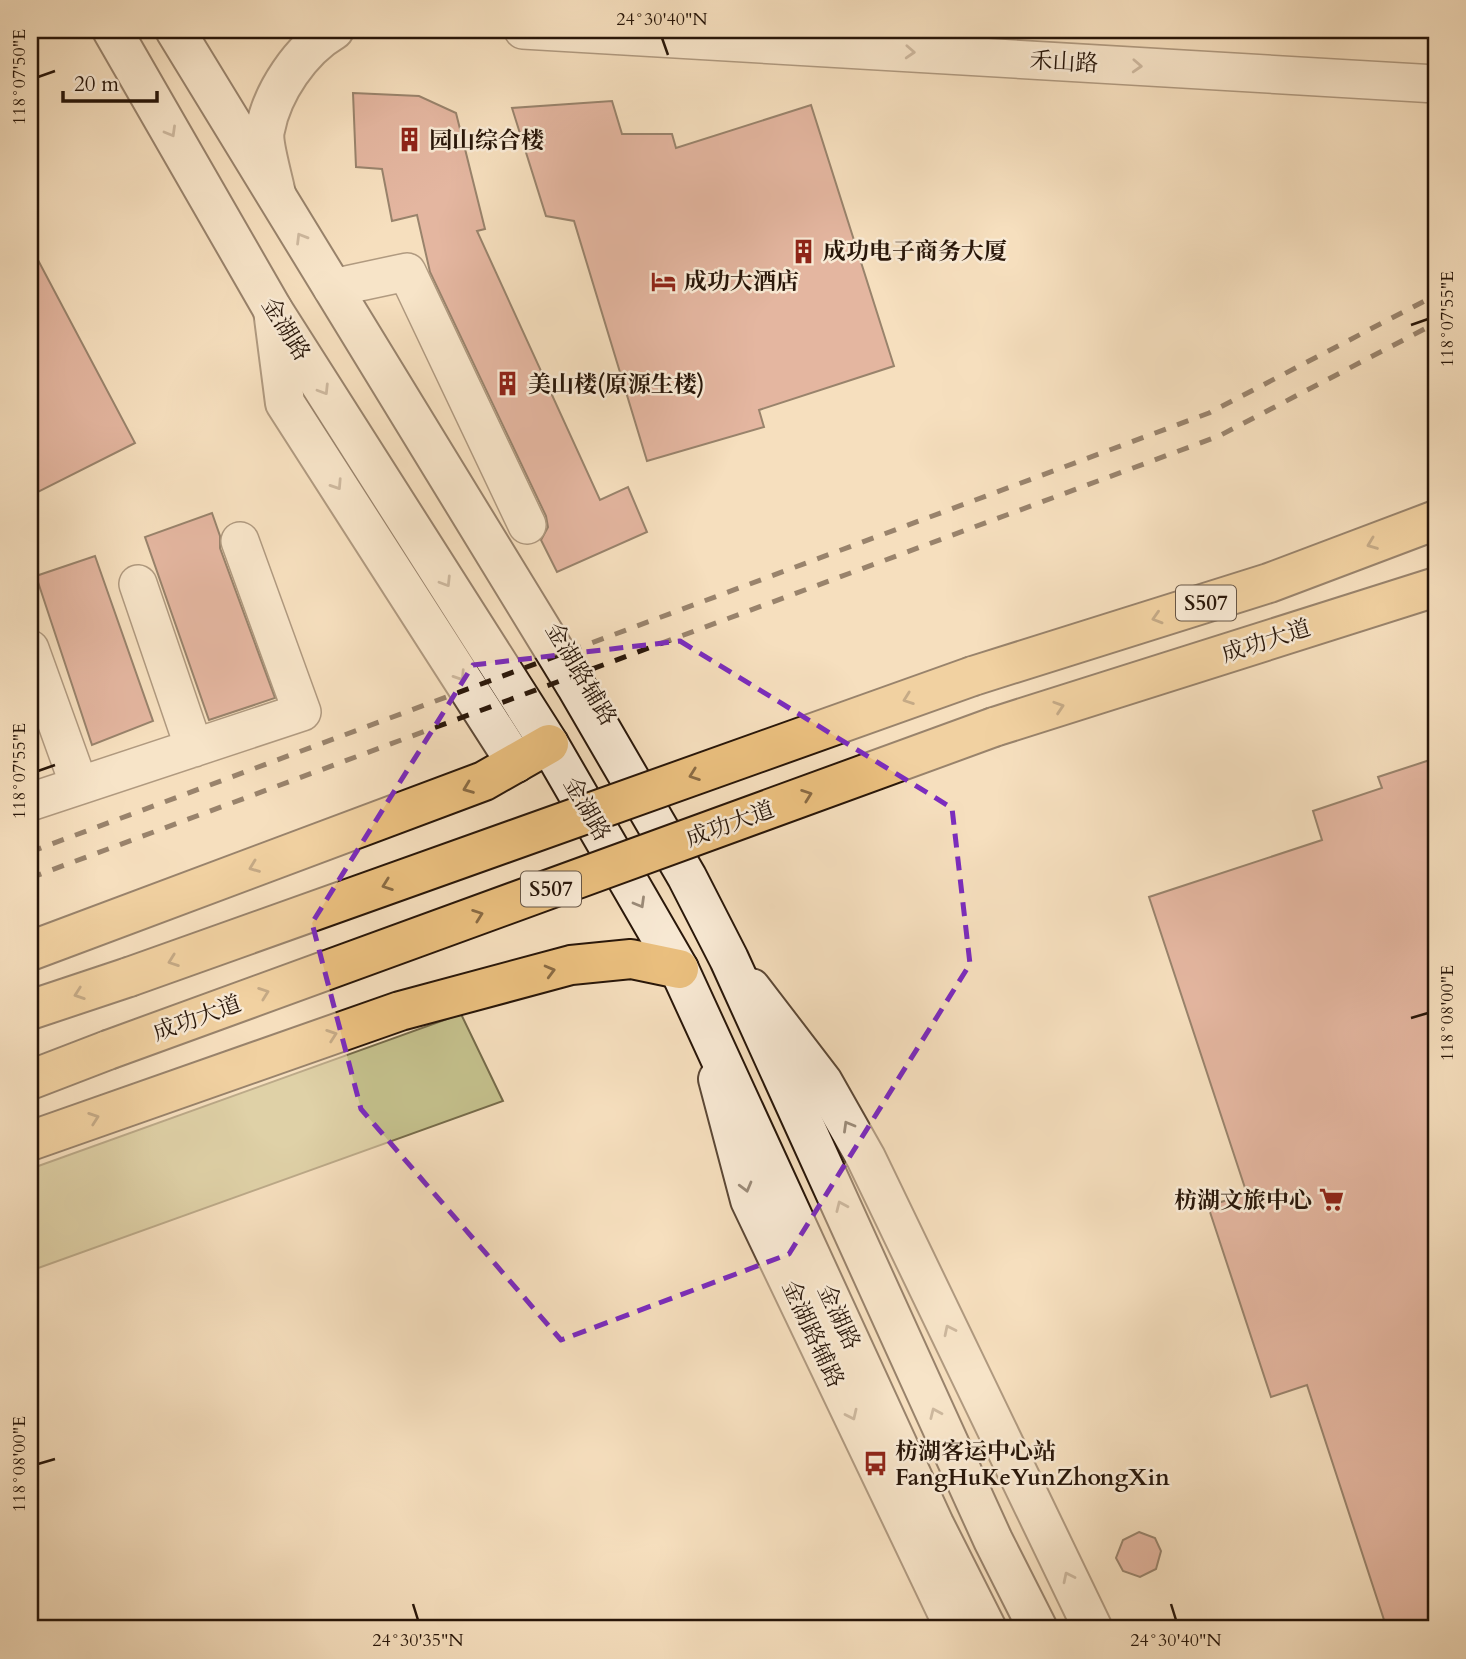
<svg xmlns="http://www.w3.org/2000/svg" width="1466" height="1659" viewBox="0 0 1466 1659" font-family="Cardo,'Noto Serif SC',serif">
	<style>
		.green { fill: #c4c08c; stroke: #766b4a; stroke-width: 2 }
		.building { fill: #cf857d; stroke: #281609; stroke-width: 2 }
		.lines { fill: none; stroke-linecap: round; stroke-linejoin: round }
		.minor-casing { stroke: #5c4836; stroke-width: 40 }
		.tertiary-casing { stroke: #5c4836; stroke-width: 42 }
		.secondary-casing { stroke: #281609; stroke-width: 42 }
		.trunk-casing { stroke: #281609; stroke-width: 42 }
		.minor { stroke: #f9ead5; stroke-width: 37 }
		.tertiary { stroke: #f9ead5; stroke-width: 38 }
		.secondary { stroke: #f9ead5; stroke-width: 38 }
		.trunk { stroke: #ebc07f; stroke-width: 38 }
		.rail { stroke: #281609; stroke-width: 5; stroke-dasharray: 12 12; stroke-linecap: butt }
		.trunk-bridge-casing { stroke: #281609; stroke-width: 42; stroke-linecap: butt }
		.trunk-bridge { stroke: #ebc07f; stroke-width: 38 }
		.oneway { stroke: #9b8b79 }
		.oneway2 { stroke: #8a6b44 }
		.marked { fill: none; stroke: #7b2cbf; stroke-width: 5; stroke-dasharray: 14 9; stroke-linejoin: round }
		.ticks { fill: none; stroke: #281609; stroke-width: 2.5 }
		.labels { text-anchor: middle; dominant-baseline: central; stroke-width: 5; stroke-linejoin: round; paint-order: stroke }
		.shield { fill: #f9ead5; stroke: #675646; stroke-width: 2 }
		.shield-label { font-size: 21px; font-weight: bold; fill: #281609 }
		.street-label { font-size: 23px; fill: #281609; stroke: #f9ead5 }
		.poi-label { font-size: 23px; font-weight: bold; fill: #281609; stroke: #f9ead5; text-anchor: start }
		.neatline { fill: none; stroke: #281609; stroke-width: 2.5 }
		.ticks-label { font-size: 18px; text-anchor: middle; fill: #281609 }
	</style>
	<rect width="100%" height="100%" fill="#f6dfbe"/>
	<filter id="stains"><feTurbulence type="fractalNoise" baseFrequency=".00286" numOctaves="4"/><feColorMatrix values="0 0 0 0 .2 0 0 0 0 .09 0 0 0 0 .02 0 0 0 .5 -.17"/></filter>
	<radialGradient id="worn" r=".72"><stop offset=".6" stop-color="#630" stop-opacity="0"/><stop offset="1" stop-color="#630" stop-opacity=".3"/></radialGradient>
	<path class="green" d="M461 1014 503 1101 30 1271V1169Z"/>
	<path class="building" d="M353 93 419 96 456 113 485 229 477 231 600 500 628 487 647 532 557 572 541 540 548 527 546 516 430 272 417 215 392 221 382 169 356 167Z
		M612 101 622 134H672L676 148 811 105 894 366 759 410 764 427 647 461 574 221 546 216 512 108Z
		M30 245 135 443 30 496Z
		M212 513 220 536V548L275 698 209 720 145 537Z
		M95 556 153 721 92 745 36 576Z
		M1436 758V1629H1387L1307 1385 1271 1397 1208 1206 1247 1194 1149 897 1322 840 1313 811 1382 788 1378 777Z
		M1139 1532 1155 1538 1161 1551 1156 1569 1140 1577 1123 1571 1116 1558 1123 1540Z"/>
	<g class="lines">
		<defs>
			<path id="minor" d="M523 30 1436 84
				M332 288 407 272 527 525
				M138 584 194 748
				M30 649 79 785
				M30 802 302 712 240 541"/>
			<path id="tertiary" d="M276 194C273 179 262 142 265 130 272 92 301 49 334 30
				M273 310 285 403 516 763
				M751 988 823 1082 866 1158 1093 1629
				M718 1079 750 1200 955 1629"/>
			<path id="secondary" d="M112 30 273 310 549 744 679 969 934 1524 987 1629
				M175 30 576 686 687 877 729 959 993 1540 1038 1629"/>
			<path id="trunk" d="M973 676 1269 583 1436 520
				M994 727 1436 587
				M30 951 484 781 549 744
				M30 1010 129 977
				M30 1080 108 1050
				M30 1141 400 1011 571 965 631 959 679 969"/>
		</defs>
		<use href="#minor" class="minor-casing"/>
		<use href="#tertiary" class="tertiary-casing"/>
		<use href="#secondary" class="secondary-casing"/>
		<use href="#trunk" class="trunk-casing"/>
		<use href="#minor" class="minor"/>
		<use href="#tertiary" class="tertiary"/>
		<use href="#secondary" class="secondary"/>
		<use href="#trunk" class="trunk"/>
		<path class="rail" d="M30 852 1209 413 1436 295
			M30 878 1219 436 1436 323"/>
		<defs>
			<path id="trunk-bridge" d="M129 977 973 676
				M108 1050 994 727"/>
		</defs>
		<use href="#trunk-bridge" class="trunk-bridge-casing"/>
		<use href="#trunk-bridge" class="trunk-bridge"/>
	</g>
	<defs><path id="oneway-chevron" d="M-2-3.5L2.5 0L-2 3.5" fill="none" stroke-width="1.6" stroke-linecap="round" stroke-linejoin="round" transform="scale(1.75)"/></defs>
	<g class="oneway">
		<use href="#oneway-chevron" transform="translate(910 52) rotate(3)"/>
		<use href="#oneway-chevron" transform="translate(1137 66) rotate(3)"/>
		<use href="#oneway-chevron" transform="translate(171 132) rotate(60)"/>
		<use href="#oneway-chevron" transform="translate(301 238) rotate(-121)"/>
		<use href="#oneway-chevron" transform="translate(324 390) rotate(58)"/>
		<use href="#oneway-chevron" transform="translate(337 485) rotate(57)"/>
		<use href="#oneway-chevron" transform="translate(446 582) rotate(58)"/>
		<use href="#oneway-chevron" transform="translate(460 676) rotate(57)"/>
		<use href="#oneway-chevron" transform="translate(640 903) rotate(60)"/>
		<use href="#oneway-chevron" transform="translate(848 1126) rotate(-120)"/>
		<use href="#oneway-chevron" transform="translate(746 1187) rotate(75)"/>
		<use href="#oneway-chevron" transform="translate(841 1206) rotate(-114)"/>
		<use href="#oneway-chevron" transform="translate(949 1330) rotate(-116)"/>
		<use href="#oneway-chevron" transform="translate(935 1413) rotate(-114)"/>
		<use href="#oneway-chevron" transform="translate(852 1415) rotate(65)"/>
		<use href="#oneway-chevron" transform="translate(1068 1577) rotate(-116)"/>
	</g>
	<g class="oneway2">
		<use href="#oneway-chevron" transform="translate(1372 544) rotate(159)"/>
		<use href="#oneway-chevron" transform="translate(1157 618) rotate(163)"/>
		<use href="#oneway-chevron" transform="translate(908 699) rotate(160)"/>
		<use href="#oneway-chevron" transform="translate(1059 707) rotate(-18)"/>
		<use href="#oneway-chevron" transform="translate(694 775) rotate(160)"/>
		<use href="#oneway-chevron" transform="translate(468 788) rotate(159)"/>
		<use href="#oneway-chevron" transform="translate(807 795) rotate(-20)"/>
		<use href="#oneway-chevron" transform="translate(254 867) rotate(159)"/>
		<use href="#oneway-chevron" transform="translate(387 885) rotate(160)"/>
		<use href="#oneway-chevron" transform="translate(478 915) rotate(-20)"/>
		<use href="#oneway-chevron" transform="translate(173 961) rotate(160)"/>
		<use href="#oneway-chevron" transform="translate(550 971) rotate(-15)"/>
		<use href="#oneway-chevron" transform="translate(264 993) rotate(-20)"/>
		<use href="#oneway-chevron" transform="translate(79 994) rotate(161)"/>
		<use href="#oneway-chevron" transform="translate(332 1035) rotate(-19)"/>
		<use href="#oneway-chevron" transform="translate(94 1118) rotate(-19)"/>
	</g>
	<path d="M0 0H1466V1659H0ZM680 641 952 808 970 964 789 1254 561 1340 361 1109 312 923 473 665Z" fill="#f6dfbe" fill-opacity=".55" fill-rule="evenodd"/>
	<path class="marked" d="M680 641 952 808 970 964 789 1254 561 1340 361 1109 312 923 473 665Z"/>
	<path class="ticks" d="M662 38 668 55M38 77 55 71M1411 325 1428 319M38 771 55 765M1411 1018 1428 1013M38 1464 55 1459M413 1604 418 1620M1171 1604 1176 1620"/>
	<defs>
		<symbol id="building-bare" viewBox="-9 -9 18 18"><path d="M-4-6H4V6H1V3H-1V6H-4ZM-2.5-4.3h1.7v1.8h-1.7ZM.8-4.3h1.7v1.8H.8ZM-2.5-1h1.7V.8h-1.7ZM.8-1h1.7V.8H.8Z" fill="#8f2418" stroke="#f9ead5" stroke-width="2.5" paint-order="stroke"/></symbol>
		<symbol id="hotel-bare" viewBox="-9 -9 18 18"><path d="M-6-4.5h1.5V1H6V5H4.5V3h-9V5H-6ZM-4 0a1.8 1.8 0 1 1 3.6 0ZM.5 0V-2.5h3Q6-2.5 6 0Z" fill="#8f2418" stroke="#f9ead5" stroke-width="2.5" paint-order="stroke"/></symbol>
		<symbol id="supermarket-bare" viewBox="-9 -9 18 18"><path d="M-6-5.5h2.5l.6 2H6L4.5 2H-2.5L-4.4-4H-6ZM-1.5 3.2a1.3 1.3 0 1 0 .1 0ZM3 3.2a1.3 1.3 0 1 0 .1 0Z" fill="#8f2418" stroke="#f9ead5" stroke-width="2.5" paint-order="stroke"/></symbol>
		<symbol id="bus-bare" viewBox="-9 -9 18 18"><path d="M-5-6H5V4H4V6H2V4H-2V6H-4V4H-5ZM-3.5-4V0h7V-4ZM-3.5 1.2v1.5H-2V1.2ZM2 1.2v1.5H3.5V1.2Z" fill="#8f2418" stroke="#f9ead5" stroke-width="2.5" paint-order="stroke"/></symbol>
	</defs>
	<g fill-rule="evenodd">
		<use href="#building-bare" x="392" y="122" width="35" height="35"/>
		<use href="#building-bare" x="786" y="234" width="35" height="35"/>
		<use href="#hotel-bare" x="646" y="264" width="35" height="35"/>
		<use href="#building-bare" x="490" y="366" width="35" height="35"/>
		<use href="#supermarket-bare" x="1314" y="1182" width="35" height="35"/>
		<use href="#bus-bare" x="858" y="1446" width="35" height="35"/>
	</g>
	<g class="labels">
		<g class="shield">
			<rect x="1176" y="585.5" width="60" height="35" rx="5"/>
			<rect x="521" y="871.5" width="60" height="35" rx="5"/>
		</g>
		<g class="shield-label">
			<text x="1206" y="603">S507</text>
			<text x="551" y="889">S507</text>
		</g>
		<g class="street-label">
			<text transform="translate(1064 62) rotate(3)">禾山路</text>
			<text transform="translate(286 329) rotate(58)">金湖路</text>
			<text transform="translate(1266 641) rotate(-18)">成功大道</text>
			<text transform="translate(581 674) rotate(59)">金湖路辅路</text>
			<text transform="translate(587 809) rotate(60)">金湖路</text>
			<text transform="translate(730 824) rotate(-20)">成功大道</text>
			<text transform="translate(197 1018) rotate(-20)">成功大道</text>
			<text transform="translate(839 1317) rotate(65)">金湖路</text>
			<text transform="translate(813 1334) rotate(65)">金湖路辅路</text>
		</g>
		<g class="poi-label">
			<text x="429" y="140">园山综合楼</text>
			<text x="823" y="251">成功电子商务大厦</text>
			<text x="684" y="281">成功大酒店</text>
			<text x="528" y="384">美山楼(原源生楼)</text>
			<text x="1312" y="1200" text-anchor="end">枋湖文旅中心</text>
			<text x="895" y="1451">枋湖客运中心站<tspan x="895" dy="26">FangHuKeYunZhongXin</tspan></text>
		</g>
	</g>
	<rect width="1466" height="1659" fill="none" stroke="#f6dfbe" stroke-width="77"/>
	<path d="M63 91v10h94v-10" fill="none" stroke="#281609" stroke-width="3.5"/>
	<text x="74" y="91" font-size="21" fill="#281609" stroke="#f9ead5" stroke-width="5" paint-order="stroke">20 m</text>
	<rect x="38" y="38" width="1390" height="1582" class="neatline"/>
	<g class="ticks-label">
		<text x="662" y="25">24°30'40"N</text>
		<text transform="translate(19 77) rotate(-90)" y="6">118°07'50"E</text>
		<text transform="translate(1447 319) rotate(-90)" y="6">118°07'55"E</text>
		<text transform="translate(19 771) rotate(-90)" y="6">118°07'55"E</text>
		<text transform="translate(1447 1013) rotate(-90)" y="6">118°08'00"E</text>
		<text transform="translate(19 1464) rotate(-90)" y="6">118°08'00"E</text>
		<text x="418" y="1646">24°30'35"N</text>
		<text x="1176" y="1646">24°30'40"N</text>
	</g>
	<rect width="100%" height="100%" filter="url(#stains)"/>
	<rect width="100%" height="100%" fill="url(#worn)"/>
</svg>
